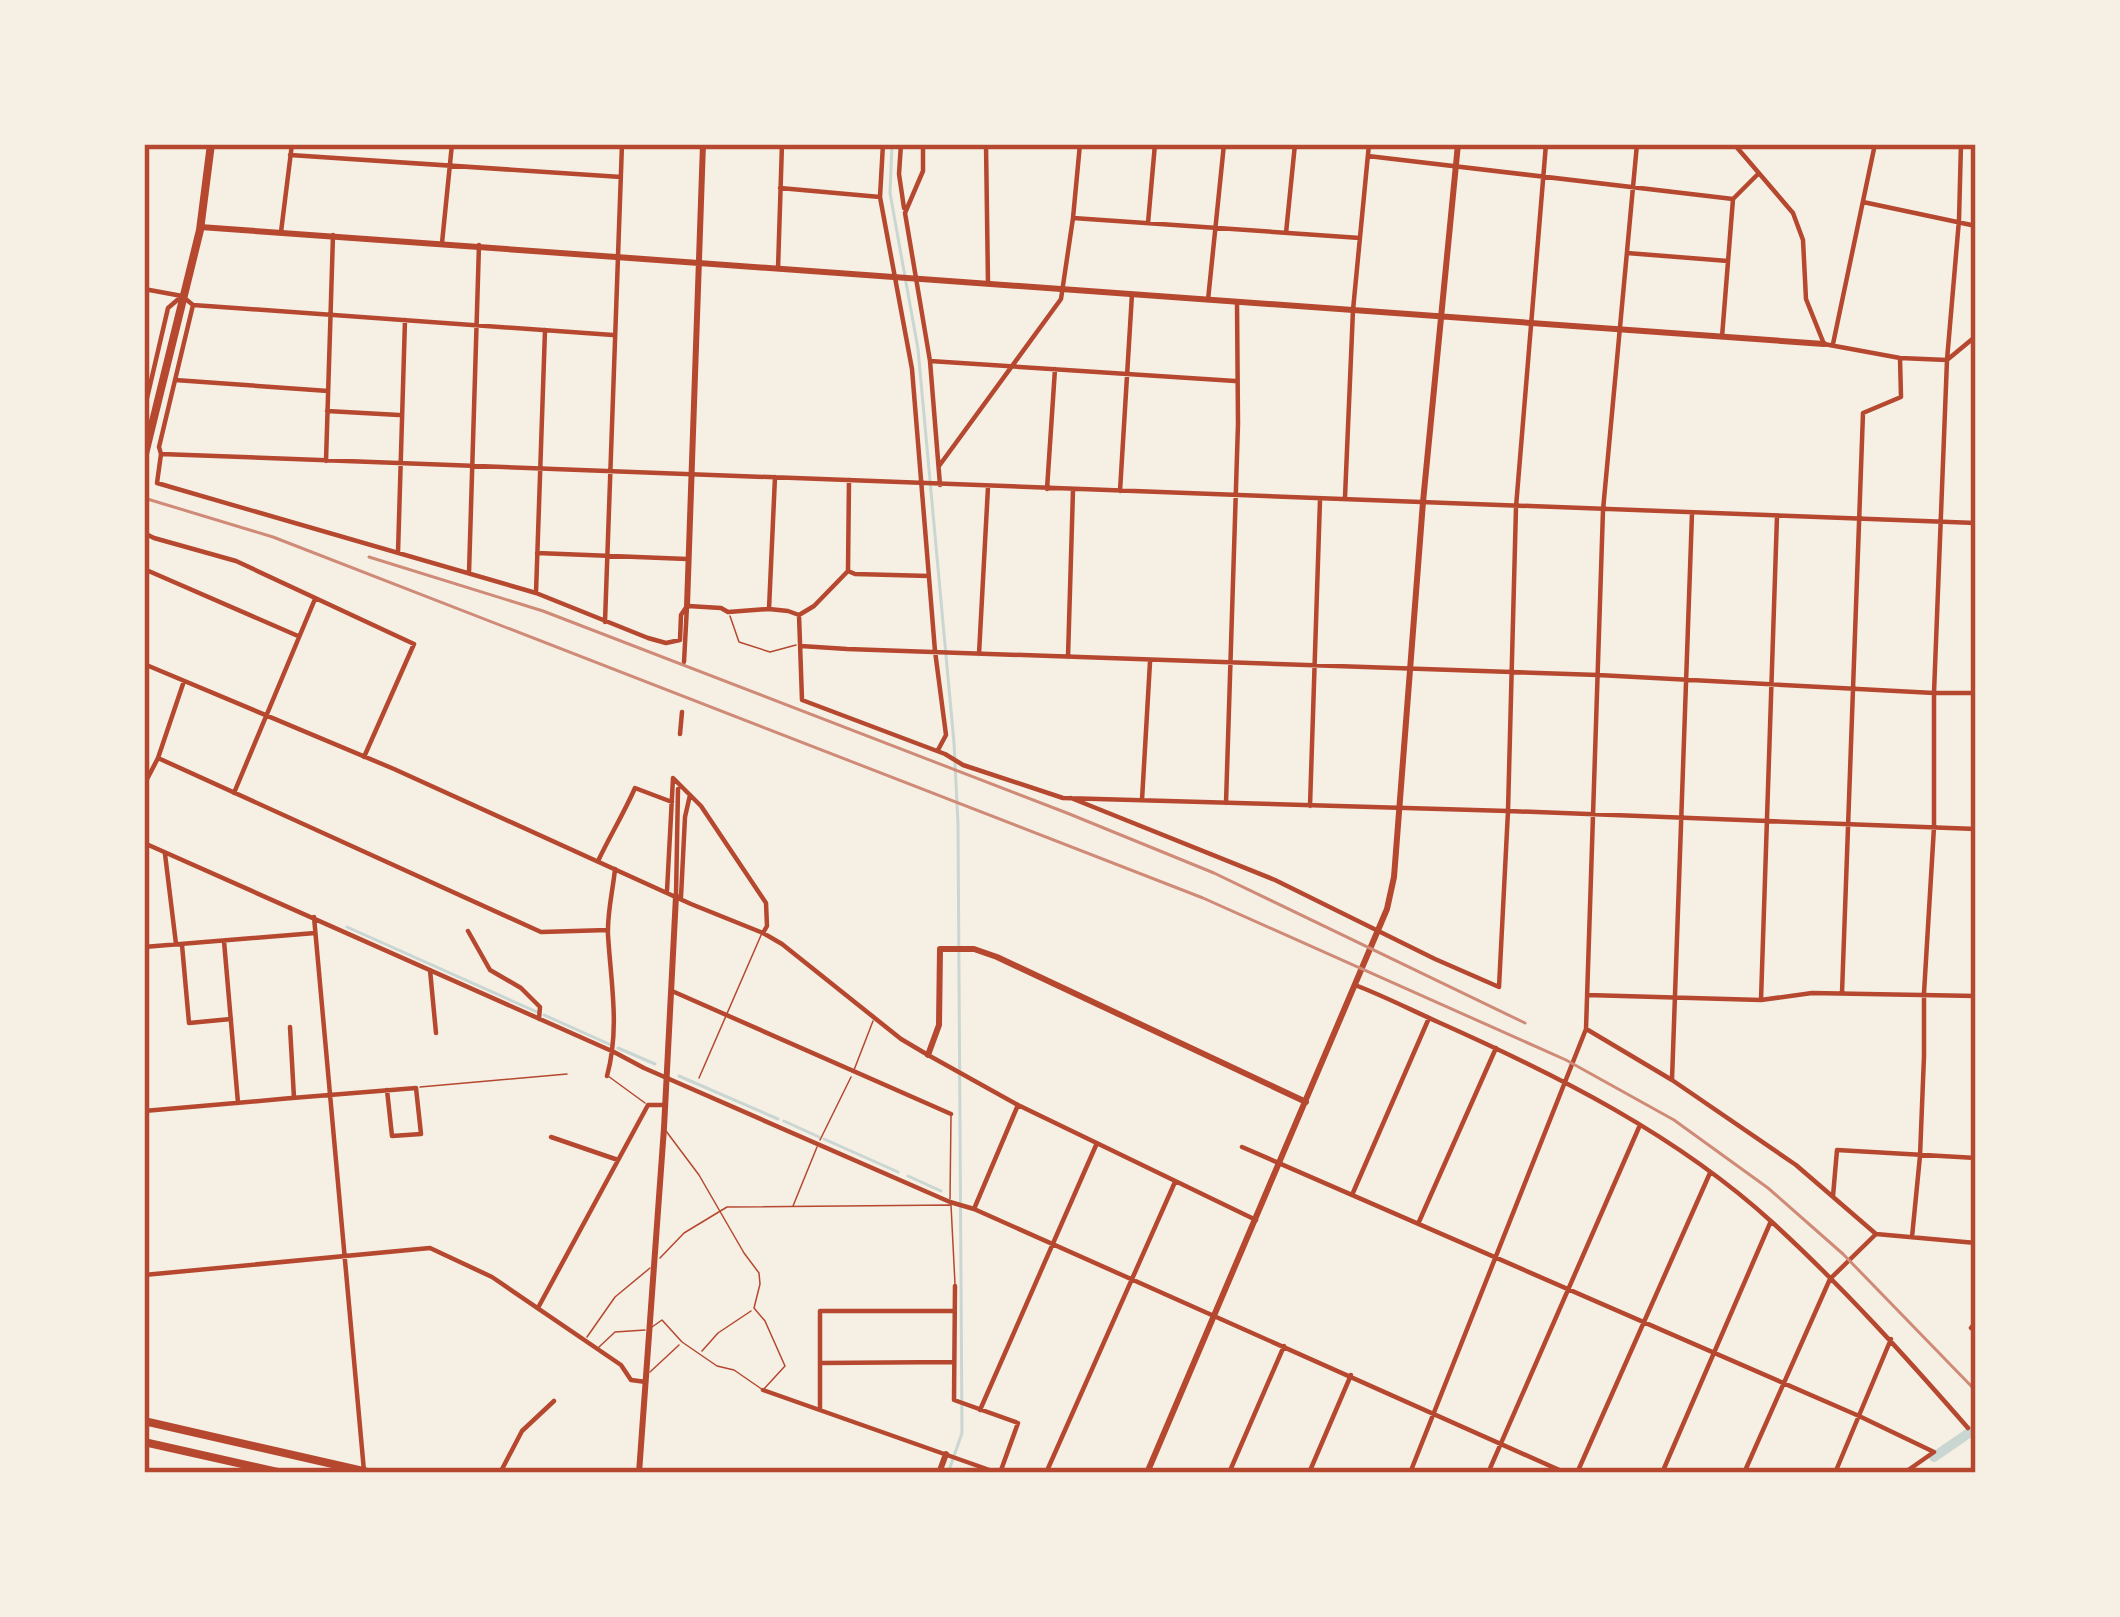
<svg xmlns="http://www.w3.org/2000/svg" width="2120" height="1617" viewBox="0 0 2120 1617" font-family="'Crimson Pro',serif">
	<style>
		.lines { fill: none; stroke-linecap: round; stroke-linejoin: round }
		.stream { stroke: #c9d6d2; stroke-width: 3 }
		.canal { stroke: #c9d6d2; stroke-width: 10 }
		.service { stroke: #b5482f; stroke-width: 1.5 }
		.minor { stroke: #b5482f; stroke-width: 4.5 }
		.tertiary { stroke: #b5482f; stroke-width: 6 }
		.primary { stroke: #b5482f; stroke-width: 8 }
		.trunk { stroke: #b5482f; stroke-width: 8 }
		.rail { stroke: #cf8b77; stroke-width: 3 }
		.neatline { fill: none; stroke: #b5482f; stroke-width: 4.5 }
	</style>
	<rect width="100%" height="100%" fill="#f6efe4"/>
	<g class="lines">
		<path class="stream" d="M892 144 890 193 918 349 954 743 958 824 962 1433 948 1473
			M347 927 537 1012
			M544 1015 611 1045
			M618 1048 655 1064
			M679 1076 778 1119
			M784 1121 819 1137
			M824 1139 898 1172
			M908 1176 941 1191"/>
		<path class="canal" d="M1934 1457 1976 1428"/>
		<path class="service" d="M730 616 739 642 770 652 796 645
			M854 1070 873 1021
			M608 1076 645 1103
			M699 1078 762 933
			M420 1087 567 1074
			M820 1140 851 1077
			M950 1199 951 1116
			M793 1206 817 1147
			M660 1258 684 1233 727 1207 951 1205 955 1284
			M652 1327 662 1320 682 1342 717 1366 734 1370 763 1390 785 1366 765 1321 754 1308 760 1284 759 1273 744 1253 699 1175 666 1131
			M587 1337 615 1297 650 1268
			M599 1347 615 1332 645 1330
			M702 1351 718 1333 751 1311
			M650 1372 679 1345"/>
		<path class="minor" d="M883 144 880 197 912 369 935 651 946 735 938 750
			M901 144 899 174 904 208
			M923 144V171L905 213 930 361 940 485
			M986 144 988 284
			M1734 144 1793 213 1803 240 1806 299 1824 344 1900 358 1947 360 1976 336
			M290 155 621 177
			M1368 156 1733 199
			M780 188 880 197
			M1863 202 1976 226
			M1073 218 1360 238
			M1148 223 1155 144
			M281 232 292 144
			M1286 233 1295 144
			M442 243 452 144
			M1627 253 1728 261
			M778 269 782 144
			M144 289 182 296 193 305 613 335
			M1208 300 1224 144
			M193 305 159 447 161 454 157 483 536 593 648 638 666 643 680 640 681 615 687 606
			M1722 337 1733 199 1759 173
			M1833 344 1875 144
			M930 361 1235 381
			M175 380 328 391
			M144 411 168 308 182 296
			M327 411 399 415
			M161 454 1976 523
			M326 461 333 235
			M939 466 1061 299 1073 218 1080 144
			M1047 489 1055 369
			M1120 491 1132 294
			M1345 497 1353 310 1369 144
			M144 533 154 538 236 561 414 644 364 757
			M398 553 405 320
			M537 553 687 559
			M144 569 298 636
			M848 571 855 574 929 576
			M469 573 479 245
			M536 593 545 330
			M688 606 721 608 728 612 769 609 788 611 799 615 814 606 848 571 849 480
			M769 609 775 477
			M799 615 802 700 945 754 963 765 1063 798 1508 811 1976 829
			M605 622 622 144
			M801 646 847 649 1598 675 1934 693H1976
			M979 654 988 487
			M1068 657 1073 490
			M684 662 687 606
			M144 664 394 769 691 904 763 933 782 944 901 1039 928 1055 1018 1105 1256 1220
			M680 734 682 712
			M158 758 541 932 608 930
			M144 785 158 758 184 681
			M234 793 315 599
			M1071 798 1275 880 1435 959 1499 987 1508 811 1516 507 1546 144
			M1142 800 1150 662
			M1226 803 1238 424 1237 302
			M1310 806 1320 500
			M144 843 614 1052 644 1068 950 1202 974 1209 1566 1473
			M165 854 176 944
			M599 859C611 834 624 813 635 788L672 802
			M667 891 673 778 701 806 766 903 767 926 763 933
			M676 896 678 789
			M681 897 685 817 690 795
			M314 917 364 1471
			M468 931 490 970 521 988 540 1007 539 1019
			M224 941 238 1103
			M182 945 189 1023 231 1019
			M144 947 315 933
			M430 970 436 1033
			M1355 985C1384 996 1411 1010 1438 1022 1557 1075 1677 1135 1773 1223 1843 1287 1906 1357 1968 1428
			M672 991 951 1114
			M1842 993 1863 413 1901 397 1900 358
			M1587 995 1761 1000 1812 993 1976 996
			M1761 1000 1777 516
			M290 1027 294 1098
			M1588 1030 1672 1080 1796 1165 1876 1234
			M607 1076C620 1028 611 984 608 935 607 913 613 890 615 869
			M1672 1080 1692 513
			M144 1111C235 1103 325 1095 416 1088L421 1134 392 1136 387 1090
			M551 1137 618 1160
			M1242 1147 1859 1416 1934 1452 1904 1473
			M1352 1195 1429 1018
			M1833 1196 1837 1150 1976 1158
			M974 1209 1018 1105
			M1418 1224 1496 1048
			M1912 1237 1920 1156 1924 1056V993L1934 827V693L1947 360 1959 220 1961 144
			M144 1275 430 1248 492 1277 621 1365 631 1380 646 1382
			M955 1286 954 1400 1018 1423 1000 1473
			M539 1306 648 1105H665
			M1971 1328 1976 1322
			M820 1363 953 1362
			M763 1390 998 1473
			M820 1410V1311H954
			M980 1410 1097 1143
			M500 1473 522 1431 554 1401
			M1046 1473 1175 1182
			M1229 1473 1284 1346
			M1309 1473 1351 1375
			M1410 1473 1586 1029 1603 510 1637 144
			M1488 1473 1640 1125
			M1577 1473 1710 1173
			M1662 1473 1771 1221
			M1744 1473 1830 1279 1876 1234 1976 1243
			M1835 1473 1891 1339"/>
		<path class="tertiary" d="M200 227 1824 344
			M687 606 703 144
			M928 1055 939 1025 940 949H974L997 957 1306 1102
			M639 1473 664 1128 676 896
			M939 1473 946 1454
			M1147 1473 1387 909 1394 877 1423 502 1458 144"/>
		<path class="primary" d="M144 458 200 230 211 144"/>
		<path class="trunk" d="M144 1421 372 1473
			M144 1442 282 1473"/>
		<path class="rail" d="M144 498 273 537 1203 898 1566 1060 1674 1120 1768 1188 1843 1254 1976 1391
			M369 557 543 611 1067 813 1214 873 1525 1023"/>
	</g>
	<rect width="2120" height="1617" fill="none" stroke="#f6efe4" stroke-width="294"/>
	<rect x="147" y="147" width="1826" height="1323" class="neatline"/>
</svg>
